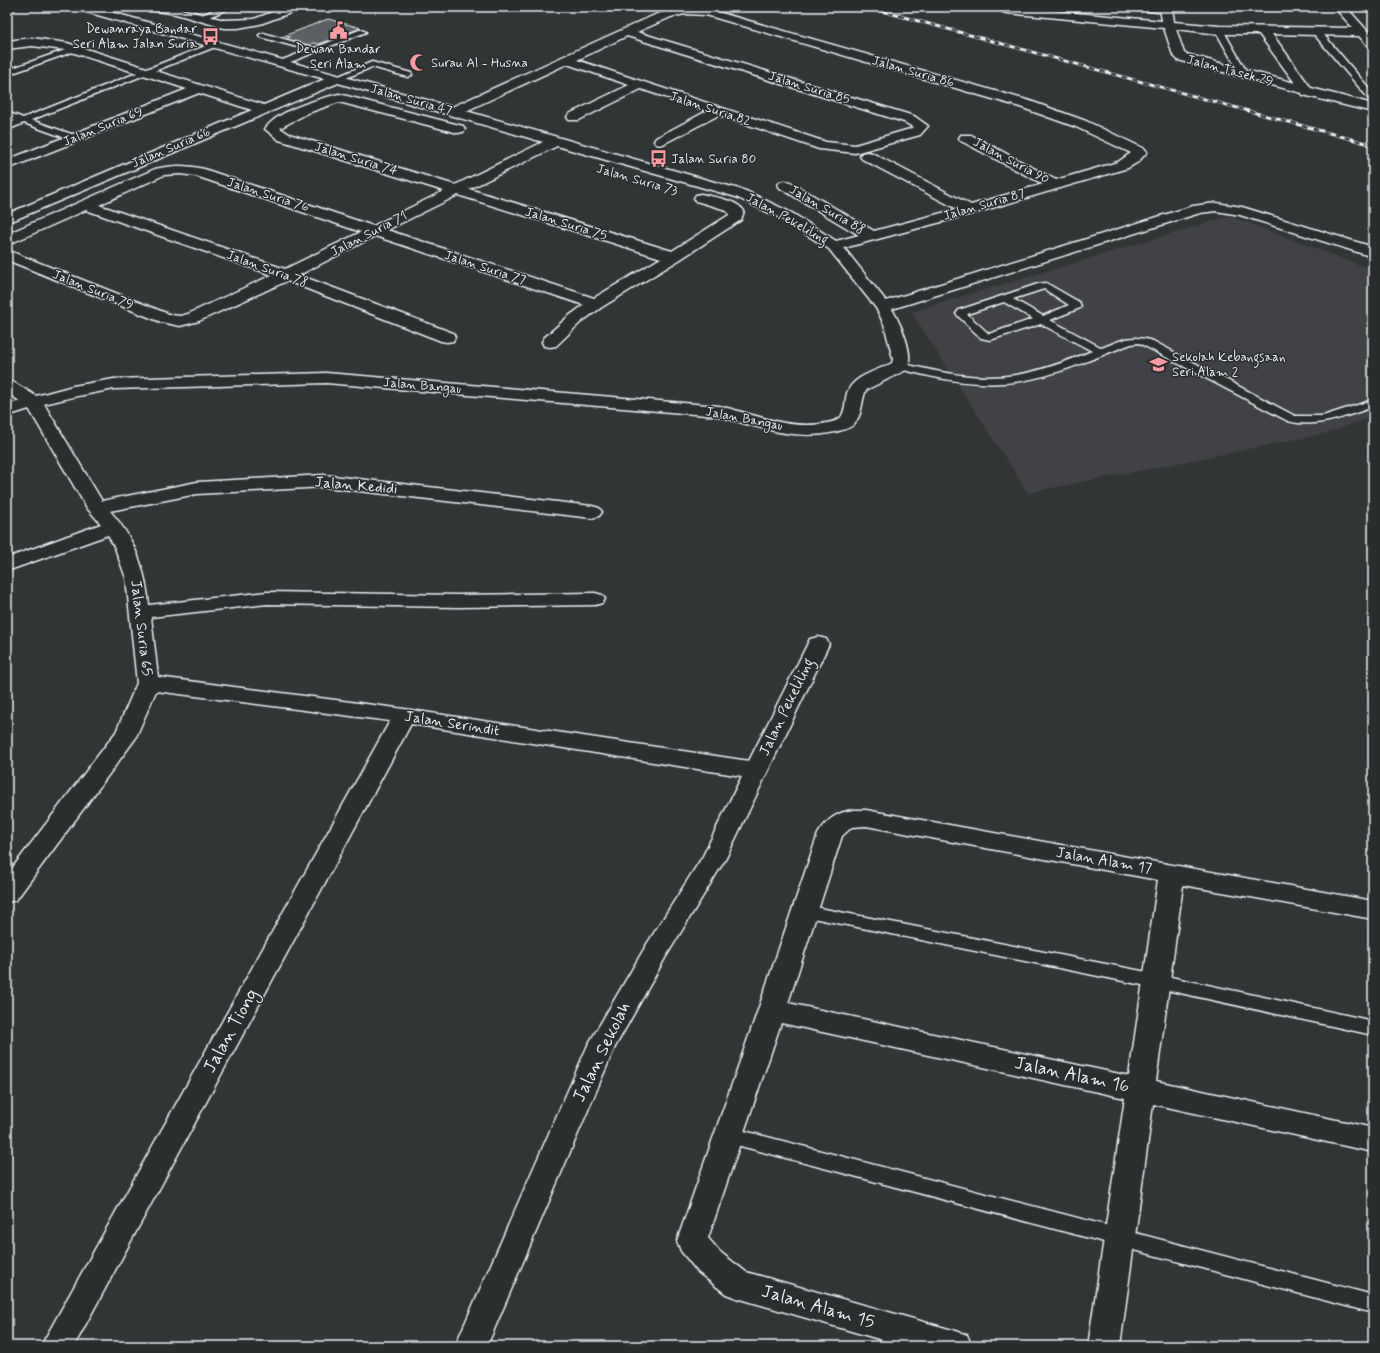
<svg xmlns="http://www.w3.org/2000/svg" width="1380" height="1353" viewBox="0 0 1380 1353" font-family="Mynerve,sans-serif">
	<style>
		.built { fill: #3f4244 }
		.building { fill: #5c6063; stroke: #e8f1f8 }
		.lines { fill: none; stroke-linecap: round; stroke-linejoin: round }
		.service-casing { stroke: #e8f1f8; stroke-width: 3 }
		.minor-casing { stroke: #e8f1f8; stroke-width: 3 }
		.service { fill: #2a2d2e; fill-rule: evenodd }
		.minor { fill: #2a2d2e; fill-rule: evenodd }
		.rail-casing { stroke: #e8f1f8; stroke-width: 3 }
		.rail { stroke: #2a2d2e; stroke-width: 2; stroke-dasharray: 5.5; stroke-linecap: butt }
		.labels { text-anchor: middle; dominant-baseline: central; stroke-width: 3; stroke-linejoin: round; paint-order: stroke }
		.far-poi-label { font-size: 13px; fill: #e8f1f8; stroke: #2a2d2e; text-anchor: start }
		.far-street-label { font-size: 13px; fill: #e8f1f8; stroke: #2a2d2e }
		.street-label { font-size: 15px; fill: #e8f1f8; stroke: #2a2d2e }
		.near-street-label { font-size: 18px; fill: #e8f1f8; stroke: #2a2d2e }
	</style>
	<rect width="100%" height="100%" fill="#323536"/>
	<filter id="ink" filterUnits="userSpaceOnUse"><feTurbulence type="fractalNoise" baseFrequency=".025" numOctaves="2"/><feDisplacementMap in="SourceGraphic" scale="8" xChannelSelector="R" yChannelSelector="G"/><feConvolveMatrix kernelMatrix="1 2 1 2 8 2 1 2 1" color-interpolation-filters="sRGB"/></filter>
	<g filter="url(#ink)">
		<path class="built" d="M1230 216 1373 270V416L1328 433 1028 493 911 312Z"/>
		<path class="building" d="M328 19 361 28 319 44 313 43 307 46 284 40 290 37 284 36Z"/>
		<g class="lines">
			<defs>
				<path id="service" d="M222 7H233L204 19H201L197 17Z
					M1128 7C1139 7 1163 5 1171 11L1167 13 1132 9Z
					M1216 28H1219L1223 30 1248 74 1247 76H1241L1240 74 1215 30Z
					M1313 29H1319L1373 93V100H1370L1313 33Z
					M359 30H362L366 32 283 65H280V61L308 50 260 37 259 35 263 33 315 48Z
					M213 43H216L220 45 31 120 77 136 78 138 77 140H71L24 123 7 130V124L15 121 7 118V112L23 118Z
					M71 48H74L78 50 7 75V70Z
					M372 62 411 73 412 75 408 77 372 67 339 81H333L332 79Z
					M1046 283 1079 302 1081 306 1080 308 1050 320 1102 348C1121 340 1132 334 1153 341L1295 416H1323L1373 400V407C1346 416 1317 429 1288 421L1139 343 1131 344C1093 358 1055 377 1014 382 975 387 934 378 896 368L895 366 900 363C937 372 977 381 1016 375 1042 371 1068 361 1092 351L1041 324 990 340 981 338 956 314 959 310 1038 284ZM1044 289 1069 305 1043 316 1013 299ZM1004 302 1033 319 989 334 967 314Z
					M804 905 1157 974 1373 1021V1035L1157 988 798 915 796 911 798 907Z
					M729 1127 1373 1295V1313L729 1143 722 1140 720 1135 722 1130Z"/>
				<path id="minor" d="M7 7H17L15 9 7 11Z
					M74 7H93L452 107 657 14 679 8 707 9 1030 101 1086 121 1145 149 1147 152 1138 162 1128 168 975 213 844 248 886 301 1193 206 1216 203 1242 207 1373 247V257L1240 215 1216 211 1200 213 892 309C900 323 916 356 906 370L866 390C861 401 863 414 854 424 849 429 842 430 835 432 795 441 757 427 718 416L326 383 114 389 73 397 44 404 102 501 197 482 324 475 592 506 599 508 602 512 599 516 592 518 324 487 197 494 110 511C135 539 145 568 149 605L267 592 457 595 595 593 602 595 605 599 602 603 595 605 457 607 267 604 151 617 158 677 404 709 749 761 810 639 818 637 826 639 829 644 726 858 665 958 615 1047 487 1346H455L588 1045 647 944 703 856 742 776 411 724 74 1346H41L390 721 156 691 135 739 16 900 7 902V875L116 732 137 683 126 578 115 548 108 535 7 571V558L101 524 87 508 29 409 7 416V405L20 401 7 393V381L13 382 36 396 73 386 114 379 326 373 719 406C754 414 791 431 827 423 832 422 838 421 841 417 846 410 845 400 847 393 854 375 877 371 892 363L893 359 884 324 876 308 829 249 782 219 736 197 557 146 469 189 672 251 729 215V213L723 209 696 201 694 198 696 195 701 194C714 197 737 200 744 211L741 220 679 260 602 307 581 322 556 346 550 347 544 346 542 342 544 338 569 316 584 305 375 236 299 275 453 333 455 337 453 341 447 342 441 341 287 281 199 321 180 326 161 322 7 260V250L171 315 180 316 188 314 272 275 86 210 7 245V234L155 169C172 165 187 165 204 169L373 226 444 191 279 140 265 129C278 110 318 99 339 94L463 126 465 129 463 132 458 133 339 102 308 113 280 128 289 134 455 185 543 142 338 83 7 223V214L252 110 199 93 7 169V160L187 89 65 50 32 46 7 49V41L32 38 67 43 264 105 325 79 76 9ZM685 14 706 15 1020 107 1076 127 1131 153 1118 162 1056 180 971 135H961L959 138 961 141 1043 184 971 205 872 153 867 152 862 153 860 156 862 159 957 209 874 231 790 182 785 181 780 182 778 185 780 188 859 235 836 241 792 213 746 191 466 111 567 64 629 85 569 114 567 117 569 120H579L641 89 707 111 656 138 654 141 656 144 661 145 719 115 819 149 855 153 920 135 928 126 914 116 637 32 671 17ZM627 36 904 122 913 127 910 129 855 145 826 142 577 60ZM180 174 196 176 361 232 285 269 99 205 164 175ZM458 195 661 258 594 298 387 230Z
					M142 7 177 8 224 20 254 19 286 7H303L301 9 260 24 238 28H224L176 14 144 9Z
					M1012 7 1162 21 1160 7H1172L1174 22 1219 26 1353 28 1334 7H1346L1373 37V48L1369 47 1359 36 1272 34 1311 88 1373 104V112L1303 95 1302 93 1178 60 1173 55 1164 28 1007 13 1003 12 1001 10 1003 8ZM1176 29 1219 34H1259L1295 83 1186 54 1184 53Z
					M854 810H866L1373 901V919L1183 885 1156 1081 1373 1128V1152L1153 1104 1120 1346H1088L1125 1098 781 1023 708 1238 720 1252 746 1272 956 1331 967 1335 972 1346H903L737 1298 726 1294 698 1272 681 1251 677 1241 758 1010 818 834C827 819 837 812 854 810ZM866 826 1158 880 1129 1076 788 1003 842 836 852 827Z"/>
			</defs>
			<use href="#service" class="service-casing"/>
			<use href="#minor" class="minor-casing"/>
			<use href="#service" class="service"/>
			<use href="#minor" class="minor"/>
			<defs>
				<path id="rail" d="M867 7 1373 145"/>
			</defs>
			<use href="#rail" class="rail-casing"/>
			<use href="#rail" class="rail"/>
		</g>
	</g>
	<defs>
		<symbol id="civic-bare" viewBox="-9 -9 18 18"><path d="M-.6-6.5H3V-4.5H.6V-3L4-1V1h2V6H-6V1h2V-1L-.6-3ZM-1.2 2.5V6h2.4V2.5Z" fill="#ff9aa2" stroke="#2a2d2e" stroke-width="2.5" paint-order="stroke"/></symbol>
		<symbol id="bus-bare" viewBox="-9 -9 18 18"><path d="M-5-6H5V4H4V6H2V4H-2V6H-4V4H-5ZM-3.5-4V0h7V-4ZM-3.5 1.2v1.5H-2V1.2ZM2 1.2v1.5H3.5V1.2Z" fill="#ff9aa2" stroke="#2a2d2e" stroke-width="2.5" paint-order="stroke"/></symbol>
		<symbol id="mosque-bare" viewBox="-9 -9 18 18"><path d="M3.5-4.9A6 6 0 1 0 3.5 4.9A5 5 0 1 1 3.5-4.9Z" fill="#ff9aa2" stroke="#2a2d2e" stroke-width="2.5" paint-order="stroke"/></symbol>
		<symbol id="school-bare" viewBox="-9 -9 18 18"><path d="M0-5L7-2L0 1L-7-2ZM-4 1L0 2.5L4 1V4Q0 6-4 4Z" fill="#ff9aa2" stroke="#2a2d2e" stroke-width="2.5" paint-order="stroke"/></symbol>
	</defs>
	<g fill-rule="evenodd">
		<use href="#civic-bare" x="326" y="18" width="25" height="25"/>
		<use href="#bus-bare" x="198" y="24" width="25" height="25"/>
		<use href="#mosque-bare" x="406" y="50" width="25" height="25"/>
		<use href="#bus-bare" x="646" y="146" width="25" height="25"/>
		<use href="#school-bare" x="1146" y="352" width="25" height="25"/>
	</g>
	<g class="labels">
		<g class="far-poi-label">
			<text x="197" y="29" text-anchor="end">Dewanraya Bandar<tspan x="197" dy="15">Seri Alam Jalan Suria</tspan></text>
			<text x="338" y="49" text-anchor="middle">Dewan Bandar<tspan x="338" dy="15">Seri Alam</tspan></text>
			<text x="431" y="63">Surau Al - Husna</text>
			<text x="671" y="159">Jalan Suria 80</text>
			<text x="1172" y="357">Sekolah Kebangsaan<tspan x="1172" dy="15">Seri Alam 2</tspan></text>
		</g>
		<g class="far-street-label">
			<text transform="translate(1230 71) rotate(15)">Jalan Tasek 29</text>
			<text transform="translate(913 72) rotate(16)">Jalan Suria 86</text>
			<text transform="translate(809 88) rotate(17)">Jalan Suria 85</text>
			<text transform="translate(411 100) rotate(16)">Jalan Suria 47</text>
			<text transform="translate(710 109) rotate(18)">Jalan Suria 82</text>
			<text transform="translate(103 127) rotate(-22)">Jalan Suria 69</text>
			<text transform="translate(171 148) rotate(-23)">Jalan Suria 66</text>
			<text transform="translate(356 159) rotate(17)">Jalan Suria 74</text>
			<text transform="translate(1011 161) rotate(28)">Jalan Suria 90</text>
			<text transform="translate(637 180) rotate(16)">Jalan Suria 73</text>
			<text transform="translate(268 195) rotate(18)">Jalan Suria 76</text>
			<text transform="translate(984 205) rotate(-16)">Jalan Suria 87</text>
			<text transform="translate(827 210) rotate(30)">Jalan Suria 88</text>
			<text transform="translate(787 219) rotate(29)">Jalan Pekeliling</text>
			<text transform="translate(566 224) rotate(17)">Jalan Suria 75</text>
			<text transform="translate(369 234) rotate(-27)">Jalan Suria 71</text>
			<text transform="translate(485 268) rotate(18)">Jalan Suria 77</text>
			<text transform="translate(267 269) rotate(20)">Jalan Suria 78</text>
			<text transform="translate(93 290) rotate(22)">Jalan Suria 79</text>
			<text transform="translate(422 386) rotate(5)">Jalan Bangau</text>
			<text transform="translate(744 419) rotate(11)">Jalan Bangau</text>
		</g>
		<g class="street-label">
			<text transform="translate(356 486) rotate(5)">Jalan Kedidi</text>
			<text transform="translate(141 628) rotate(83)">Jalan Suria 65</text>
			<text transform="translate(787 707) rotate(-64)">Jalan Pekeliling</text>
			<text transform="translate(452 724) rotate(9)">Jalan Serindit</text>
			<text transform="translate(1104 861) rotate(10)">Jalan Alam 17</text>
		</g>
		<g class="near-street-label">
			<text transform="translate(231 1031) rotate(-61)">Jalan Tiong</text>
			<text transform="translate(602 1052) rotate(-64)">Jalan Sekolah</text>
			<text transform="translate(1072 1075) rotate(12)">Jalan Alam 16</text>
			<text transform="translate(818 1307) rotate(16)">Jalan Alam 15</text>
		</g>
	</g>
	<rect width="1380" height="1353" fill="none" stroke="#2a2d2e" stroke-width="24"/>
	<rect x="12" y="12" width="1356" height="1329" fill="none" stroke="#e8f1f8" stroke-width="1.5" filter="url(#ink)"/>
</svg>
